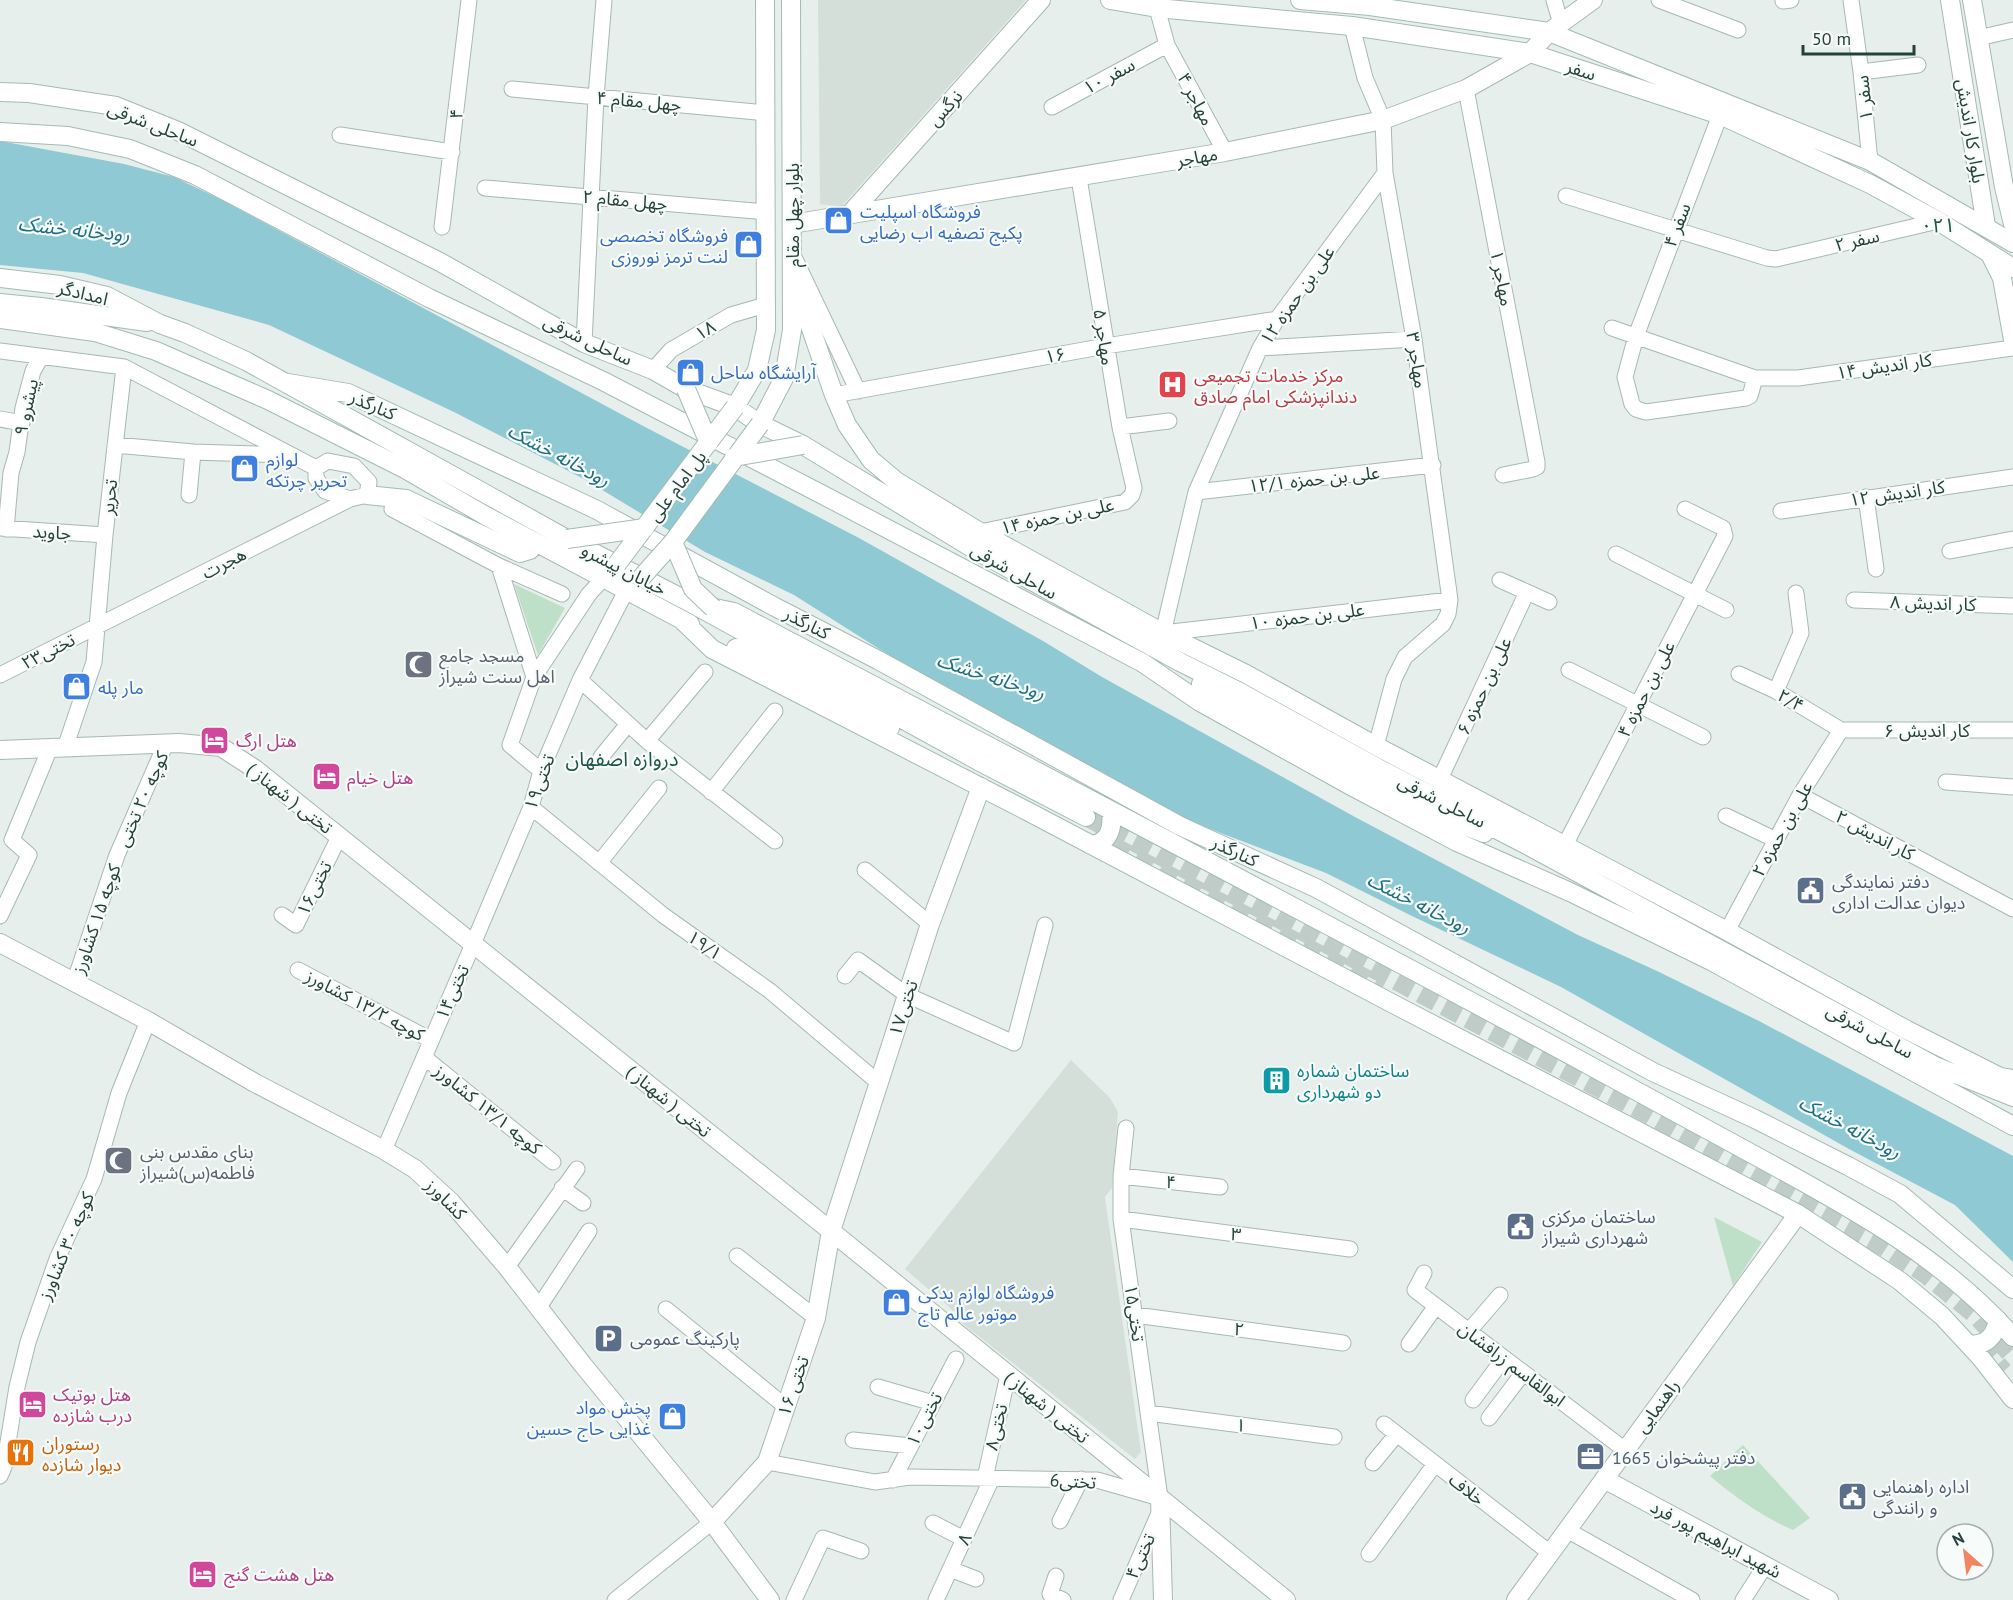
<svg xmlns="http://www.w3.org/2000/svg" width="2013" height="1600" viewBox="0 0 2013 1600" font-family="'PT Sans','Noto Sans Arabic',sans-serif">
	<style>
		.built { fill: #d4dfda }
		.green { fill: #bfe0c8 }
		.water { fill: #8ec9d4 }
		.lines { fill: none; stroke-linecap: round; stroke-linejoin: round }
		.secondary-tunnel { stroke: #bfccc8; stroke-width: 18; stroke-dasharray: 18 9; stroke-linecap: butt }
		.minor-casing { stroke: #a8b8b2; stroke-width: 17 }
		.tertiary-casing { stroke: #a8b8b2; stroke-width: 20 }
		.secondary-casing { stroke: #a4bbb3; stroke-width: 20 }
		.minor { stroke: #fff; stroke-width: 15 }
		.tertiary { stroke: #fff; stroke-width: 18 }
		.secondary { stroke: #fff; stroke-width: 18 }
		.secondary-bridge-casing { stroke: #a4bbb3; stroke-width: 20; stroke-linecap: butt }
		.secondary-bridge { stroke: #fff; stroke-width: 18 }
		.labels { text-anchor: middle; dominant-baseline: central; stroke-width: 4.5; stroke-linejoin: round; paint-order: stroke }
		.street-label { font-size: 18px; fill: #24423a; stroke: #f7fbf9 }
		.shop-label { font-size: 18px; fill: #366cbe; stroke: #f7fbf9; text-anchor: start }
		.health-label { font-size: 18px; fill: #be3a42; stroke: #f7fbf9; text-anchor: start }
		.worship-label { font-size: 18px; fill: #5b616d; stroke: #f7fbf9; text-anchor: start }
		.hotel-label { font-size: 18px; fill: #b23c85; stroke: #f7fbf9; text-anchor: start }
		.service-label { font-size: 18px; fill: #4e5e75; stroke: #f7fbf9; text-anchor: start }
		.culture-label { font-size: 18px; fill: #0d838f; stroke: #f7fbf9; text-anchor: start }
		.food-label { font-size: 18px; fill: #c56008; stroke: #f7fbf9; text-anchor: start }
		.neighbourhood-label { font-size: 20px; fill: #1f5548; stroke: #f7fbf9 }
		.water-label { font-size: 20px; font-style: italic; fill: #1c6f80; stroke: #f7fbf9 }
	</style>
	<rect width="100%" height="100%" fill="#e6efeb"/>
	<path class="built" d="M818 0H1026L841 207 820 204Z
		M1071 1060 1110 1098 1118 1112 1112 1188 1105 1197 1141 1452 1135 1459 962 1323 964 1320 905 1269Z"/>
	<path class="green" d="M514 584 565 608 538 655Z
		M1714 1217 1762 1242 1733 1286Z
		M1743 1445 1810 1518 1793 1530C1763 1517 1736 1498 1710 1476Z"/>
	<path class="water" d="M0 141 124 164 174 177 222 200 645 427 859 538 1043 641 1102 677 1355 817 1578 935 1657 971 1759 1021 2013 1156V1262L1955 1205 1849 1149 1561 987 1412 916 1326 873 1189 821 1108 780 922 676 794 595 705 552 584 479 454 412 269 325 83 273 0 265Z"/>
	<g class="lines">
		<path class="secondary-tunnel" d="M1086 817 1643 1112 1883 1247 1926 1275 1976 1316 2013 1357
			M1112 845 1383 987
			M1980 1344 2004 1371"/>
		<defs>
			<path id="minor" d="M1554 0 1561 24
				M1659 0 1738 30
				M1851 0 1861 72 1870 161
				M1783 1 1791 0
				M1157 8 1167 45 1225 152
				M1352 26 1365 78 1383 120 1385 173 1414 339 1450 600 1448 614 1443 624 1405 657 1394 679 1376 746
				M1978 38 2013 30
				M1861 72 1918 65
				M512 89 766 113
				M1466 89 1537 462V467L1533 469 1503 475
				M1052 107 1167 45
				M1720 115 1636 336 1625 377 1632 404 1636 409 1646 412 1746 398 1750 396 1755 378
				M340 135 452 152
				M1385 173 1277 319 1260 348 1196 492 1163 633 1450 600
				M485 188 766 212
				M1566 196 1767 258 1776 259 1938 221
				M442 227 469 0
				M792 253 858 391
				M1612 328 1755 378H1798L2013 348
				M584 343 596 97 604 0
				M1260 348 1414 339
				M0 351 124 367 316 468
				M653 370 671 350 731 315 766 305
				M834 395 1106 346 1277 319
				M0 419 22 423
				M1120 427 1169 421
				M115 445 193 452 286 455
				M328 461 354 466 369 482 367 495 350 499 325 491 316 478V468Z
				M1196 492 1433 465
				M189 495 193 452
				M1866 497 1876 569
				M392 509 499 566 562 594
				M1781 511 2013 477
				M0 528 105 535
				M6 529 11 473 17 452 23 408 33 371 41 357
				M980 532 1125 502 1132 495 1134 488 1120 427 1079 178
				M1950 551 2013 539
				M1616 554 1726 610
				M499 566 534 677
				M1500 580 1549 602
				M1854 600 2013 606
				M1569 670 1703 737
				M1739 674 1776 691 1841 730
				M0 675 350 499
				M580 680 647 741 775 841
				M1776 691 1801 633 1796 593
				M1841 730H2013
				M647 741 705 672
				M65 748 94 662 105 535 124 367
				M601 757 628 724
				M541 771 510 745 534 677 589 594 610 571
				M1440 779 1527 592
				M1946 782 2013 787
				M711 792 775 711
				M1800 795 2013 909
				M531 807 663 915 770 991 879 1083
				M1726 816 1776 840
				M1565 845 1725 536 1723 528 1685 509
				M599 863 659 788
				M865 870 930 924
				M282 915 296 925 339 837
				M0 916 29 855 12 840 50 748
				M1727 931 1800 795 1841 730
				M298 970 431 1040
				M845 976 858 960 907 995 1014 1043 1045 925
				M74 983 117 855 166 743
				M424 1057 553 1162
				M384 1150 473 944 531 807 541 771 580 680 626 591
				M1121 1176 1220 1187
				M562 1188 583 1203
				M1121 1219 1350 1249
				M737 1256 816 1318
				M507 1267 577 1169
				M1424 1273 1415 1290 1625 1450
				M539 1307 589 1231
				M666 1309 786 1407
				M1135 1315 1343 1343
				M1469 1331 1500 1295
				M1409 1344 1436 1306
				M878 1387 933 1403
				M1473 1400 1504 1358
				M1148 1413 1334 1437
				M1489 1418 1523 1373
				M1384 1424 1550 1553
				M853 1440 911 1446
				M767 1462 875 1482 910 1477 1097 1480 1160 1498 1121 1219V1176L1126 1128
				M1373 1463 1397 1434
				M0 1476 4 1467 17 1387 28 1342 57 1259 94 1179 119 1093 148 1021
				M985 1478 1008 1375
				M893 1480 956 1359
				M1060 1521 1081 1479
				M933 1523 964 1539
				M1567 1530 1692 1600
				M1369 1554 1435 1464
				M950 1569 976 1579
				M1056 1576 1050 1594 1063 1600
				M615 1600 712 1522
				M794 1600 823 1538 861 1551
				M936 1600 992 1478
				M1121 1600 1160 1511
				M1743 1600 1765 1566"/>
			<path id="tertiary" d="M1950 0 1986 226
				M1972 0 2004 187 2013 224
				M849 215 1041 0
				M792 224 1225 152 1383 120 1466 89 1530 53 1549 32 1593 0
				M1990 254 2002 278 2013 340
				M0 750 179 743 221 747 255 769 831 1231 1286 1600
				M0 943 148 1021 255 1083 384 1150 415 1169 451 1202 507 1267 583 1365 712 1522 770 1600
				M1604 1479 1829 1600
				M1160 1498 1163 1600
				M712 1522 767 1462 816 1318 831 1231 930 924 981 787
				M1516 1600 1798 1214"/>
			<path id="secondary" d="M1110 0 1157 8 1352 26 1530 53 1720 115 1870 184 1938 221 2013 268
				M1300 0 1370 6 1549 32 1870 161 2013 243
				M0 92 29 93 116 106 178 131 440 262 584 343 653 370 686 389 735 407 760 424 803 445 977 551 1180 662 1238 691 1378 768 1523 843 1935 1066 2013 1097
				M0 132 68 136 130 149 195 175 429 298 603 381 823 495 1143 663 1200 702 1351 786 1457 842 1570 892 1713 962 2013 1126
				M792 274 834 395 847 425 871 460 896 481 980 532 1163 633 1246 674 1376 746 1727 931 1907 1030 2000 1077 2013 1079
				M0 278 60 285 107 296 160 324 185 333 246 361 567 539 691 603 982 763 1086 817
				M0 303 41 307 147 322
				M0 319 95 332 156 351 268 400 405 469 486 516 690 624
				M288 383 348 393 597 510 775 607 878 660 1180 826 1316 888 1653 1072 1755 1119 1848 1166 1900 1194 2013 1289
				M735 407 757 370 766 330 765 0
				M760 424 784 378 792 330 791 0
				M367 495 406 499 520 553 530 550 536 543
				M691 603 734 612C1018 762 1303 910 1585 1063 1646 1096 1706 1129 1767 1162 1855 1210 1946 1260 2013 1337
				M681 619 712 649 1029 812 1401 1008 1798 1214 1900 1281 1942 1316 1981 1358 2013 1399
				M736 648 890 728
				M1201 684 1422 810 1484 833
				M1091 845C1110 843 1113 827 1111 811
				M1969 1344C1986 1347 1995 1336 1998 1320"/>
		</defs>
		<use href="#minor" class="minor-casing"/>
		<use href="#tertiary" class="tertiary-casing"/>
		<use href="#secondary" class="secondary-casing"/>
		<use href="#minor" class="minor"/>
		<use href="#tertiary" class="tertiary"/>
		<use href="#secondary" class="secondary"/>
		<defs>
			<path id="secondary-bridge" d="M686 389 709 443
				M734 457 803 445
				M567 539 645 528
				M673 542 693 589 713 608
				M617 564 735 407
				M641 578 673 542 760 424"/>
		</defs>
		<use href="#secondary-bridge" class="secondary-bridge-casing"/>
		<use href="#secondary-bridge" class="secondary-bridge"/>
	</g>
	<defs>
		<symbol id="shop-square" viewBox="-11 -11 22 22"><rect x="-9" y="-9" width="18" height="18" rx="4" fill="#3f7fe0" stroke="#f7fbf9"/><path d="M-5-2.5h2.3a2.7 3.5 0 0 1 5.4 0H5L5.5 6h-11ZM-1.5-2.5h3a1.5 2.3 0 0 0-3 0Z" fill="#fff"/></symbol>
		<symbol id="hospital-square" viewBox="-11 -11 22 22"><rect x="-9" y="-9" width="18" height="18" rx="4" fill="#e0444e" stroke="#f7fbf9"/><path d="M-5-5h3v3.5h4V-5h3V5h-3V1.5h-4V5h-3Z" fill="#fff"/></symbol>
		<symbol id="mosque-square" viewBox="-11 -11 22 22"><rect x="-9" y="-9" width="18" height="18" rx="4" fill="#6b7280" stroke="#f7fbf9"/><path d="M3.5-4.9A6 6 0 1 0 3.5 4.9A5 5 0 1 1 3.5-4.9Z" fill="#fff"/></symbol>
		<symbol id="hotel-square" viewBox="-11 -11 22 22"><rect x="-9" y="-9" width="18" height="18" rx="4" fill="#d1479c" stroke="#f7fbf9"/><path d="M-6-4.5h1.5V1H6V5H4.5V3h-9V5H-6ZM-4 0a1.8 1.8 0 1 1 3.6 0ZM.5 0V-2.5h3Q6-2.5 6 0Z" fill="#fff"/></symbol>
		<symbol id="civic-square" viewBox="-11 -11 22 22"><rect x="-9" y="-9" width="18" height="18" rx="4" fill="#5c6f8a" stroke="#f7fbf9"/><path d="M-.6-6.5H3V-4.5H.6V-3L4-1V1h2V6H-6V1h2V-1L-.6-3ZM-1.2 2.5V6h2.4V2.5Z" fill="#fff"/></symbol>
		<symbol id="building-square" viewBox="-11 -11 22 22"><rect x="-9" y="-9" width="18" height="18" rx="4" fill="#0f9aa8" stroke="#f7fbf9"/><path d="M-4-6H4V6H1V3H-1V6H-4ZM-2.5-4.3h1.7v1.8h-1.7ZM.8-4.3h1.7v1.8H.8ZM-2.5-1h1.7V.8h-1.7ZM.8-1h1.7V.8H.8Z" fill="#fff"/></symbol>
		<symbol id="parking-square" viewBox="-11 -11 22 22"><rect x="-9" y="-9" width="18" height="18" rx="4" fill="#5c6f8a" stroke="#f7fbf9"/><path d="M-3.5-5.5H1a3.5 3.5 0 0 1 0 7H-1V5.5H-3.5ZM-1-3.4V-.6H.8a1.4 1.4 0 0 0 0-2.8Z" fill="#fff"/></symbol>
		<symbol id="restaurant-square" viewBox="-11 -11 22 22"><rect x="-9" y="-9" width="18" height="18" rx="4" fill="#e8710a" stroke="#f7fbf9"/><path d="M-5-6h1v4h1v-4h1v4h1v-4h1v5L-1.5 .5V6h-2V.5L-5-1ZM5-6V6H3V1.5H1.5Q1.5-4 5-6Z" fill="#fff"/></symbol>
		<symbol id="office-square" viewBox="-11 -11 22 22"><rect x="-9" y="-9" width="18" height="18" rx="4" fill="#5c6f8a" stroke="#f7fbf9"/><path d="M-6-3h4V-5.5h4V-3h4V5H-6ZM-1-4.5V-3h2v-1.5ZM-6 0V1H6V0Z" fill="#fff"/></symbol>
	</defs>
	<g fill-rule="evenodd">
		<use href="#shop-square" x="822" y="204" width="33" height="33"/>
		<use href="#shop-square" x="732" y="228" width="33" height="33"/>
		<use href="#shop-square" x="674" y="356" width="33" height="33"/>
		<use href="#hospital-square" x="1156" y="368" width="33" height="33"/>
		<use href="#shop-square" x="228" y="452" width="33" height="33"/>
		<use href="#mosque-square" x="402" y="648" width="33" height="33"/>
		<use href="#shop-square" x="60" y="670" width="33" height="33"/>
		<use href="#hotel-square" x="198" y="724" width="33" height="33"/>
		<use href="#hotel-square" x="310" y="760" width="33" height="33"/>
		<use href="#civic-square" x="1794" y="874" width="33" height="33"/>
		<use href="#building-square" x="1260" y="1064" width="33" height="33"/>
		<use href="#mosque-square" x="102" y="1144" width="33" height="33"/>
		<use href="#civic-square" x="1504" y="1210" width="33" height="33"/>
		<use href="#shop-square" x="880" y="1286" width="33" height="33"/>
		<use href="#parking-square" x="592" y="1322" width="33" height="33"/>
		<use href="#hotel-square" x="16" y="1388" width="33" height="33"/>
		<use href="#shop-square" x="656" y="1400" width="33" height="33"/>
		<use href="#restaurant-square" x="4" y="1436" width="33" height="33"/>
		<use href="#office-square" x="1574" y="1440" width="33" height="33"/>
		<use href="#civic-square" x="1836" y="1480" width="33" height="33"/>
		<use href="#hotel-square" x="186" y="1558" width="33" height="33"/>
	</g>
	<g class="labels">
		<g class="street-label">
			<text transform="translate(1581 70) rotate(18)">سفر</text>
			<text transform="translate(1109 76) rotate(-28)">۱۰ سفر</text>
			<text transform="translate(1864 98) rotate(-96)">۱ سفر</text>
			<text transform="translate(1196 99) rotate(62)">۴ مهاجر</text>
			<text transform="translate(639 101) rotate(5)">چهل مقام ۴</text>
			<text transform="translate(945 108) rotate(-48)">نرگس</text>
			<text transform="translate(456 114) rotate(-84)">۴</text>
			<text transform="translate(153 124) rotate(21)">ساحلی شرقی</text>
			<text transform="translate(1971 131) rotate(81)">بلوار کار اندیش</text>
			<text transform="translate(1197 157) rotate(-10)">مهاجر</text>
			<text transform="translate(625 200) rotate(5)">چهل مقام ۲</text>
			<text transform="translate(792 215) rotate(-90)">بلوار چهل مقام</text>
			<text transform="translate(1677 225) rotate(-69)">۴ سفر</text>
			<text transform="translate(1857 240) rotate(-13)">۲ سفر</text>
			<text transform="translate(1502 278) rotate(79)">۱ مهاجر</text>
			<text transform="translate(83 293) rotate(14)">امدادگر</text>
			<text transform="translate(1297 295) rotate(-55)">۱۲ علی بن حمزه</text>
			<text transform="translate(705 330) rotate(-31)">۱۸</text>
			<text transform="translate(1104 337) rotate(81)">۵ مهاجر</text>
			<text transform="translate(588 340) rotate(25)">ساحلی شرقی</text>
			<text transform="translate(1055 355) rotate(-10)">۱۶</text>
			<text transform="translate(1417 360) rotate(81)">۳ مهاجر</text>
			<text transform="translate(1884 366) rotate(-8)">۱۴ کار اندیش</text>
			<text transform="translate(373 405) rotate(23)">کنارگذر</text>
			<text transform="translate(26 407) rotate(-78)">پیشرو ۹</text>
			<text transform="translate(1314 479) rotate(-6)">۱۲/۱ علی بن حمزه</text>
			<text transform="translate(677 486) rotate(-53)">پل امام علی</text>
			<text transform="translate(1897 493) rotate(-8)">۱۲ کار اندیش</text>
			<text transform="translate(109 497) rotate(-84)">تحریر</text>
			<text transform="translate(1057 516) rotate(-12)">۱۴ علی بن حمزه</text>
			<text transform="translate(52 532) rotate(4)">جاوید</text>
			<text transform="translate(224 563) rotate(-27)">هجرت</text>
			<text transform="translate(624 569) rotate(27)">خیابان پیشرو</text>
			<text transform="translate(1014 571) rotate(29)">ساحلی شرقی</text>
			<text transform="translate(1933 603) rotate(2)">۸ کار اندیش</text>
			<text transform="translate(1307 616) rotate(-7)">۱۰ علی بن حمزه</text>
			<text transform="translate(807 623) rotate(27)">کنارگذر</text>
			<text transform="translate(48 651) rotate(-27)">تختی۲۳</text>
			<text transform="translate(1484 686) rotate(-65)">۶ علی بن حمزه</text>
			<text transform="translate(1646 689) rotate(-63)">۴ علی بن حمزه</text>
			<text transform="translate(1791 700) rotate(30)">۲/۴</text>
			<text x="1927" y="730">۶ کار اندیش</text>
			<text transform="translate(539 782) rotate(-70)">تختی۱۹</text>
			<text transform="translate(290 798) rotate(38)">تختی ( شهناز )</text>
			<text transform="translate(142 799) rotate(-66)">کوچه ۲۰ تختی</text>
			<text transform="translate(1442 801) rotate(27)">ساحلی شرقی</text>
			<text transform="translate(1782 829) rotate(-61)">۲ علی بن حمزه</text>
			<text transform="translate(1875 835) rotate(28)">۲ کار اندیش</text>
			<text transform="translate(1235 851) rotate(25)">کنارگذر</text>
			<text transform="translate(314 888) rotate(-64)">تختی۱۶</text>
			<text transform="translate(96 919) rotate(-71)">کوچه ۱۵ کشاورز</text>
			<text transform="translate(705 945) rotate(35)">۱۹/۱</text>
			<text transform="translate(452 992) rotate(-66)">تختی۱۴</text>
			<text transform="translate(365 1005) rotate(28)">کوچه ۱۳/۲ کشاورز</text>
			<text transform="translate(903 1008) rotate(-72)">تختی۱۷</text>
			<text transform="translate(1870 1031) rotate(28)">ساحلی شرقی</text>
			<text transform="translate(669 1101) rotate(39)">تختی ( شهناز )</text>
			<text transform="translate(488 1109) rotate(39)">کوچه ۱۳/۱ کشاورز</text>
			<text transform="translate(1171 1182) rotate(7)">۴</text>
			<text transform="translate(446 1199) rotate(45)">کشاورز</text>
			<text transform="translate(1236 1234) rotate(8)">۳</text>
			<text transform="translate(66 1246) rotate(-67)">کوچه ۳۰ کشاورز</text>
			<text transform="translate(1135 1313) rotate(82)">تختی۱۵</text>
			<text transform="translate(1239 1329) rotate(8)">۲</text>
			<text transform="translate(1512 1364) rotate(37)">ابوالقاسم زرافشان</text>
			<text transform="translate(793 1386) rotate(-71)">تختی ۱۶</text>
			<text transform="translate(1657 1406) rotate(-54)">راهنمایی</text>
			<text transform="translate(1047 1407) rotate(39)">تختی ( شهناز )</text>
			<text transform="translate(924 1419) rotate(-63)">تختی۱۰</text>
			<text transform="translate(1241 1425) rotate(7)">۱</text>
			<text transform="translate(996 1427) rotate(-77)">تختی۸</text>
			<text transform="translate(1073 1481) rotate(3)">6تختی</text>
			<text transform="translate(1467 1489) rotate(38)">خلاف</text>
			<text transform="translate(964 1539) rotate(-65)">۸</text>
			<text transform="translate(1716 1539) rotate(28)">شهید ابراهیم پور فرد</text>
			<text transform="translate(1140 1556) rotate(-66)">تختی۴</text>
		</g>
		<g class="shop-label">
			<text x="860" y="211">فروشگاه اسپلیت<tspan x="860" dy="21">پکیج تصفیه اب رضایی</tspan></text>
			<text x="728" y="235" text-anchor="end">فروشگاه تخصصی<tspan x="728" dy="21">لنت ترمز نوروزی</tspan></text>
			<text x="711" y="372">آرایشگاه ساحل</text>
			<text x="266" y="459">لوازم<tspan x="266" dy="21">تحریر چرتکه</tspan></text>
			<text x="98" y="687">مار پله</text>
			<text x="918" y="1292">فروشگاه لوازم یدکی<tspan x="918" dy="21">موتور عالم تاج</tspan></text>
			<text x="651" y="1407" text-anchor="end">پخش مواد<tspan x="651" dy="21">غذایی حاج حسین</tspan></text>
		</g>
		<g class="health-label">
			<text x="1194" y="375">مرکز خدمات تجمیعی<tspan x="1194" dy="21">دندانپزشکی امام صادق</tspan></text>
		</g>
		<g class="worship-label">
			<text x="439" y="655">مسجد جامع<tspan x="439" dy="21">اهل سنت شیراز</tspan></text>
			<text x="140" y="1151">بنای مقدس بنی<tspan x="140" dy="21">فاطمه(س)شیراز</tspan></text>
		</g>
		<g class="hotel-label">
			<text x="236" y="740">هتل ارگ</text>
			<text x="347" y="777">هتل خیام</text>
			<text x="53" y="1394">هتل بوتیک<tspan x="53" dy="21">درب شازده</tspan></text>
			<text x="224" y="1574">هتل هشت گنج</text>
		</g>
		<g class="service-label">
			<text x="1832" y="881">دفتر نمایندگی<tspan x="1832" dy="21">دیوان عدالت اداری</tspan></text>
			<text x="1542" y="1216">ساختمان مرکزی<tspan x="1542" dy="21">شهرداری شیراز</tspan></text>
			<text x="630" y="1338">پارکینگ عمومی</text>
			<text x="1612" y="1457">دفتر پیشخوان 1665</text>
			<text x="1873" y="1486">اداره راهنمایی<tspan x="1873" dy="21">و رانندگی</tspan></text>
		</g>
		<g class="culture-label">
			<text x="1297" y="1070">ساختمان شماره<tspan x="1297" dy="21">دو شهرداری</tspan></text>
		</g>
		<g class="food-label">
			<text x="42" y="1443">رستوران<tspan x="42" dy="21">دیوار شازده</tspan></text>
		</g>
		<g class="neighbourhood-label">
			<text x="1938" y="225">۰۲۱</text>
			<text x="622" y="759">دروازه اصفهان</text>
		</g>
		<g class="water-label">
			<text transform="translate(74 229) rotate(6)">رودخانه خشک</text>
			<text transform="translate(559 455) rotate(28)">رودخانه خشک</text>
			<text transform="translate(991 676) rotate(18)">رودخانه خشک</text>
			<text transform="translate(1419 903) rotate(27)">رودخانه خشک</text>
			<text transform="translate(1850 1127) rotate(28)">رودخانه خشک</text>
		</g>
	</g>
	<g transform="translate(1965 1552) rotate(332)"><circle r="28" fill="#f7fbf9" stroke="#a3b1ad" stroke-width="1.5"/>
	<path d="M0-4.5L10 22L0 15L-10 22Z" fill="#f4845f"/>
	<text y="-9" font-size="16" font-weight="bold" text-anchor="middle" fill="#24423a">N</text>
	</g>
	<path d="M1803 45v9h111v-9" fill="none" stroke="#24423a" stroke-width="3"/>
	<text x="1812" y="45" font-size="18" fill="#24423a" stroke="#f7fbf9" stroke-width="4.5" paint-order="stroke">50 m</text>
</svg>
